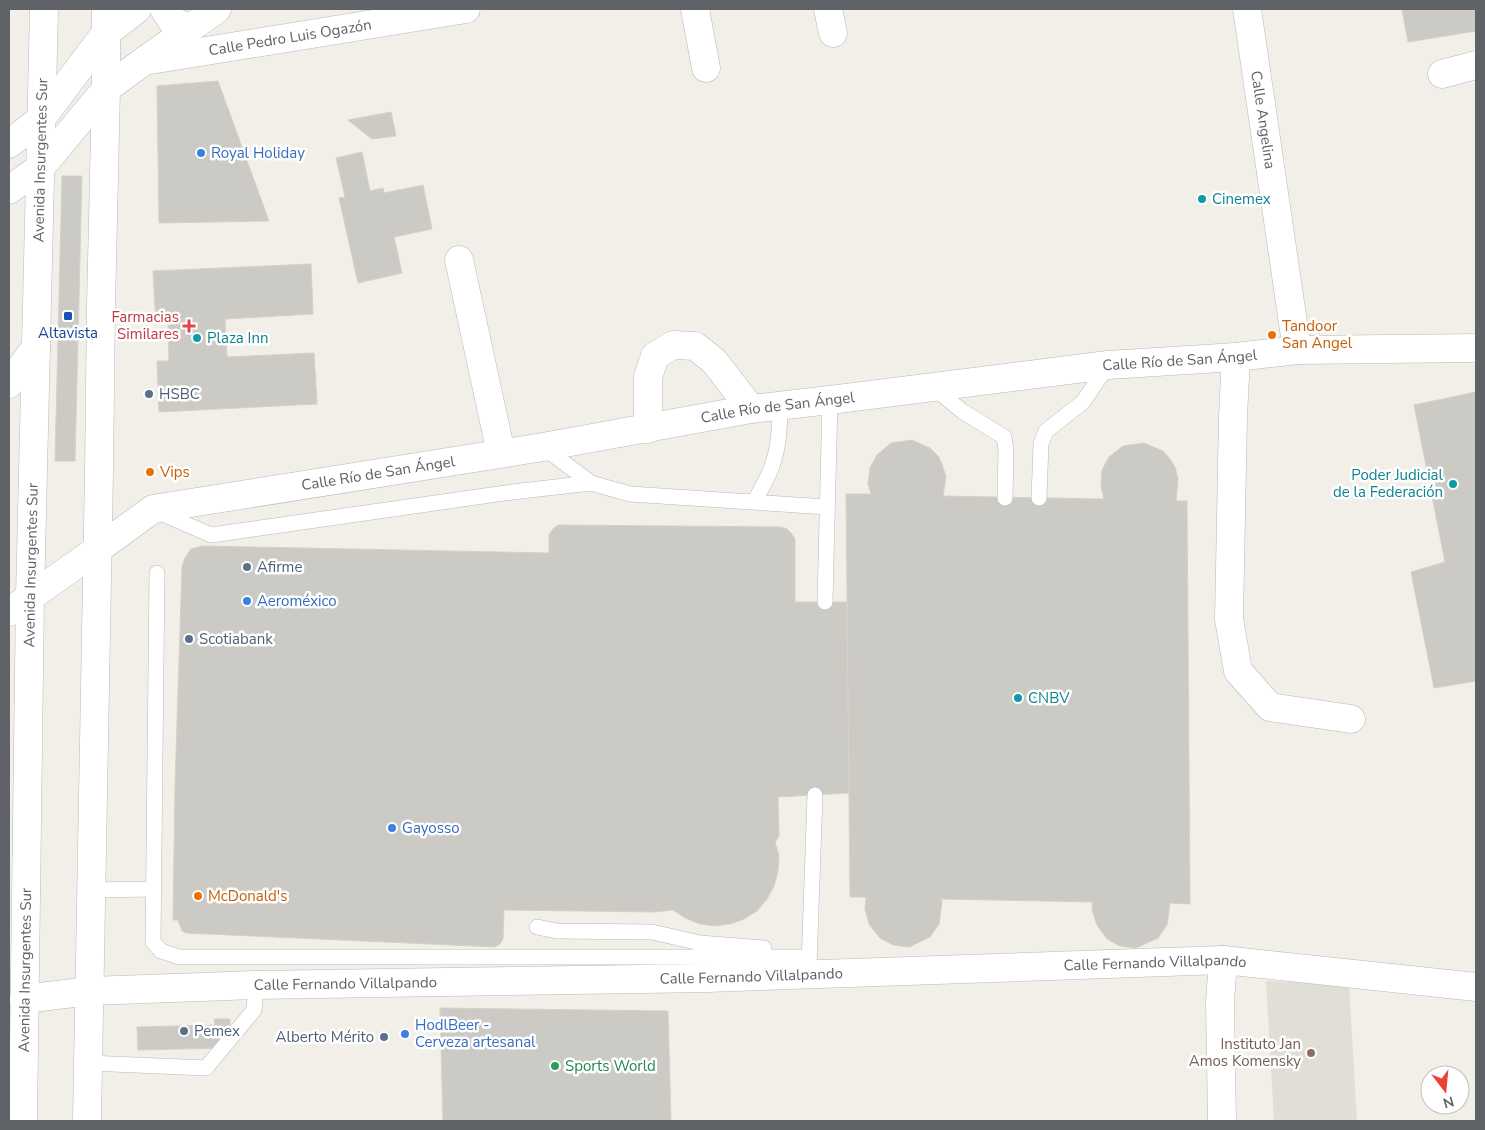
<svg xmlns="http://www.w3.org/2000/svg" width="1485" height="1130" viewBox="0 0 1485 1130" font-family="'Nunito Sans',sans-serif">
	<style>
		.education { fill: #e1ded6 }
		.building { fill: #cccac5; stroke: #d6d1c6 }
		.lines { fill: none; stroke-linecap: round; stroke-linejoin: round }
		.service-casing { stroke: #b5b8bc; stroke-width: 16 }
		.minor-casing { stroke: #b5b8bc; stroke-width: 29 }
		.tertiary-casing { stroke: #b5b8bc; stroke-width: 29 }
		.secondary-casing { stroke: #b6babf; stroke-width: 29 }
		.service { stroke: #fff; stroke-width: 15 }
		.minor { stroke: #fff; stroke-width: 28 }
		.tertiary { stroke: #fff; stroke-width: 28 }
		.secondary { stroke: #fff; stroke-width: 28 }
		.shop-dot { fill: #3f7fe0; stroke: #fff; stroke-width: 2 }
		.culture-dot { fill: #0f9aa8; stroke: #fff; stroke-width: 2 }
		.transit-dot { fill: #1a4fb4; stroke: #fff; stroke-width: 2 }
		.health-dot { fill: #e0444e; stroke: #fff; stroke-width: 2 }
		.food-dot { fill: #e8710a; stroke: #fff; stroke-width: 2 }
		.service-dot { fill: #5c6f8a; stroke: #fff; stroke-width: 2 }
		.education-dot { fill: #8d6e63; stroke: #fff; stroke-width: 2 }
		.leisure-dot { fill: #2e9e5b; stroke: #fff; stroke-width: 2 }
		.labels { text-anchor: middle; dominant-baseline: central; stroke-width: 5; stroke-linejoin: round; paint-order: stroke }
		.street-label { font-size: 15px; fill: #5f6368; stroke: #fff }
		.shop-label { font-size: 15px; fill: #366cbe; stroke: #fff; text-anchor: start }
		.culture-label { font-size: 15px; fill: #0d838f; stroke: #fff; text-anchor: start }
		.health-label { font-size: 15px; fill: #be3a42; stroke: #fff; text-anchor: end }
		.food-label { font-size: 15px; fill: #c56008; stroke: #fff; text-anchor: start }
		.transit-label { font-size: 15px; fill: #164399; stroke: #fff }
		.service-label { font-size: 15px; fill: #4e5e75; stroke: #fff; text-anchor: start }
		.education-label { font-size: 15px; fill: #785e54; stroke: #fff; text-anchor: end }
		.leisure-label { font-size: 15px; fill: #27864d; stroke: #fff; text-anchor: start }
	</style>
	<rect width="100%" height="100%" fill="#f1efe8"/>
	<path class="education" d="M1266 981 1349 984 1357 1121H1274Z"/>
	<path class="building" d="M1402 9H1476V31L1408 42Z
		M218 81 269 221 159 223 157 86Z
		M391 112 396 136 372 139 348 120Z
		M362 152 370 191 383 188 384 193 423 185 432 229 394 237 402 273 358 283 339 198 345 197 336 158Z
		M62 176H82L75 461H55Z
		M311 264 313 314 225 319 227 357 314 353 317 404 159 412 157 361H169L168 322H156L153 271Z
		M1476 392V681L1434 688 1411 572 1445 562 1414 405Z
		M912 440 930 448 938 456 942 464 946 477 943 496 1104 499 1101 486 1102 470 1109 457 1123 446 1144 443 1163 451 1170 459 1175 467 1178 479 1176 501H1187L1190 904 1170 903 1167 925 1158 938 1136 948 1120 946 1107 939 1097 925 1092 910 1093 902 941 899 942 902 939 924 930 937 909 947 893 945 880 938 869 924 865 909 866 897H850L846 494H871L868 484 870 468 877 455 891 443Z
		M558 525 781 527 787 529 791 533 795 539V602H847L849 793 778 797 779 836 775 842 779 856 778 871 774 886 767 899 757 911 744 919 730 924 715 926 700 924 685 918 673 910 655 912 504 910 503 939 500 944 495 947 186 933 182 931 178 920H173L175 785 182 567 185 558 191 549 203 546 549 553V535L553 529Z
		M440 1008 668 1011 671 1121H443Z
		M214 1019H230V1036H221V1048L138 1050 137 1027 215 1025Z"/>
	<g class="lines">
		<defs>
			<path id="service" d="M933 387 962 411 1004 437 1006 451 1005 498
				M543 447 591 483 630 494 827 507
				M1039 498 1041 444 1046 431 1083 402 1108 365
				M754 502C761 489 770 475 774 460 779 443 780 424 780 406
				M156 511 211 535 512 492 591 483
				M157 573 153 942 161 951 179 957H809
				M825 602 830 400
				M92 890 154 889
				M537 927 557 931 652 932 700 943 764 948
				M809 966 815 795
				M88 1063 206 1068 254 1010 256 985"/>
			<g id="minor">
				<path d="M695 9 706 68"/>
				<path d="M828 9 833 33"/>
				<path id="s1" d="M1247 9 1297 350"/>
				<path id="s2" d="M144 61 466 9"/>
				<path d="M1442 74 1476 65"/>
				<path d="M459 260 501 453"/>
				<path d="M1236 357 1233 416 1229 619 1238 671 1270 707 1351 719"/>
				<path d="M648 429V377L655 356 673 345 695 346 714 361 751 409"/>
				<path id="s3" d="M98 549 153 509 543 447 751 409 830 400 1108 365 1236 357 1297 350 1476 348"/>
				<path id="s4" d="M24 999 90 991 256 985 708 978 1223 960 1476 987"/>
				<path d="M1222 1121 1220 1002 1223 960"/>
			</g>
			<path id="tertiary" d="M9 612 98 549"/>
			<g id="secondary">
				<path d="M164 9 172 21 190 28"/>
				<path d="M9 144 41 119 105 34 137 9"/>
				<path d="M9 190 41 167 106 89 144 61 217 9"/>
				<path d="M9 384 36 347"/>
				<path id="s5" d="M23 1121 30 597 44 9"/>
				<path d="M87 1121 99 472 101 306 106 89V9"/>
			</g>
		</defs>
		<use href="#service" class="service-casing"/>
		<use href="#minor" class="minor-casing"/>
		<use href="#tertiary" class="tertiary-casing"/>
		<use href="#secondary" class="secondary-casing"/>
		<use href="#service" class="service"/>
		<use href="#minor" class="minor"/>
		<use href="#tertiary" class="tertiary"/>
		<use href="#secondary" class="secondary"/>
	</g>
	<g class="shop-dot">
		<circle cx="201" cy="153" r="5"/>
		<circle cx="247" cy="601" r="5"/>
		<circle cx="392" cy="828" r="5"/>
		<circle cx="405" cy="1034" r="5"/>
	</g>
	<g class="culture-dot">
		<circle cx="1202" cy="199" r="5"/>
		<circle cx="197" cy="338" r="5"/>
		<circle cx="1453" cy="484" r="5"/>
		<circle cx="1018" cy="698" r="5"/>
	</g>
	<rect class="transit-dot" x="63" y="311" width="10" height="10" rx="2.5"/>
	<path class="health-dot" d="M186.5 318.5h5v5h5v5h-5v5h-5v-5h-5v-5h5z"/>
	<g class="food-dot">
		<circle cx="1272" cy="335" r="5"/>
		<circle cx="150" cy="472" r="5"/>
		<circle cx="198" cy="896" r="5"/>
	</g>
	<g class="service-dot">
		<circle cx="149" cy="394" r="5"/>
		<circle cx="247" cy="567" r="5"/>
		<circle cx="189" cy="639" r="5"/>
		<circle cx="184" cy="1031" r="5"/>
		<circle cx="384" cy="1037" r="5"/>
	</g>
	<circle class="education-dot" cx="1311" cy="1053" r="5"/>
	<circle class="leisure-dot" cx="555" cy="1066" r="5"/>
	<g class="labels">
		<g class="street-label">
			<text stroke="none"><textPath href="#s2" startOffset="148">Calle Pedro Luis Ogazón</textPath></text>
			<text stroke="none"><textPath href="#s1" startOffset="112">Calle Angelina</textPath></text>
			<text stroke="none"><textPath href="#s5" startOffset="961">Avenida Insurgentes Sur</textPath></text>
			<text stroke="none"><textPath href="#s3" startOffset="1106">Calle Río de San Ángel</textPath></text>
			<text stroke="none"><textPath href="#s3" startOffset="701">Calle Río de San Ángel</textPath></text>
			<text stroke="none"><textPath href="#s3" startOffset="296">Calle Río de San Ángel</textPath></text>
			<text stroke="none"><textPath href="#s5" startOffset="556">Avenida Insurgentes Sur</textPath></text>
			<text stroke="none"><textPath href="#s4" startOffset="1132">Calle Fernando Villalpando</textPath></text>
			<text stroke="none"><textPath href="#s5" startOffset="151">Avenida Insurgentes Sur</textPath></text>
			<text stroke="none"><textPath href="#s4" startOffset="728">Calle Fernando Villalpando</textPath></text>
			<text stroke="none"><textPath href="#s4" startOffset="322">Calle Fernando Villalpando</textPath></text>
		</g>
		<g class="shop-label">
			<text x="211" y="153">Royal Holiday</text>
			<text x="257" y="601">Aeroméxico</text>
			<text x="402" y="828">Gayosso</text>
			<text x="415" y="1025">HodlBeer -<tspan x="415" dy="17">Cerveza artesanal</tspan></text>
		</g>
		<g class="culture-label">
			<text x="1212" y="199">Cinemex</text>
			<text x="207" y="338">Plaza Inn</text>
			<text x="1443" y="475" text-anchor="end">Poder Judicial<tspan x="1443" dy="17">de la Federación</tspan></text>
			<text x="1028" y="698">CNBV</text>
		</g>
		<g class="health-label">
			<text x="179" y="317">Farmacias<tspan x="179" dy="17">Similares</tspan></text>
		</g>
		<g class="food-label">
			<text x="1282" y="326">Tandoor<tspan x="1282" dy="17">San Angel</tspan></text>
			<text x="160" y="472">Vips</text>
			<text x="208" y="896">McDonald's</text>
		</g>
		<g class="transit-label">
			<text x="68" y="333">Altavista</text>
		</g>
		<g class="service-label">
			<text x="159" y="394">HSBC</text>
			<text x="257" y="567">Afirme</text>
			<text x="199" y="639">Scotiabank</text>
			<text x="194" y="1031">Pemex</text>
			<text x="374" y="1037" text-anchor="end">Alberto Mérito</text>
		</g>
		<g class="education-label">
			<text x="1301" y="1044">Instituto Jan<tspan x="1301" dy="17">Amos Komensky</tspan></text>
		</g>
		<g class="leisure-label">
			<text x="565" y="1066">Sports World</text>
		</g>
	</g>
	<rect width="1485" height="1130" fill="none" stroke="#5f6368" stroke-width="20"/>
	<g transform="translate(1445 1090) rotate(164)"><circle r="24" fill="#ffffff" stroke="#bfc1c3"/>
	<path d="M0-4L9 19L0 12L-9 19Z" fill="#ea4335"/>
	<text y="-8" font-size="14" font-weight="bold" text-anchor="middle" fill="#5f6368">N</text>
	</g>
</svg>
